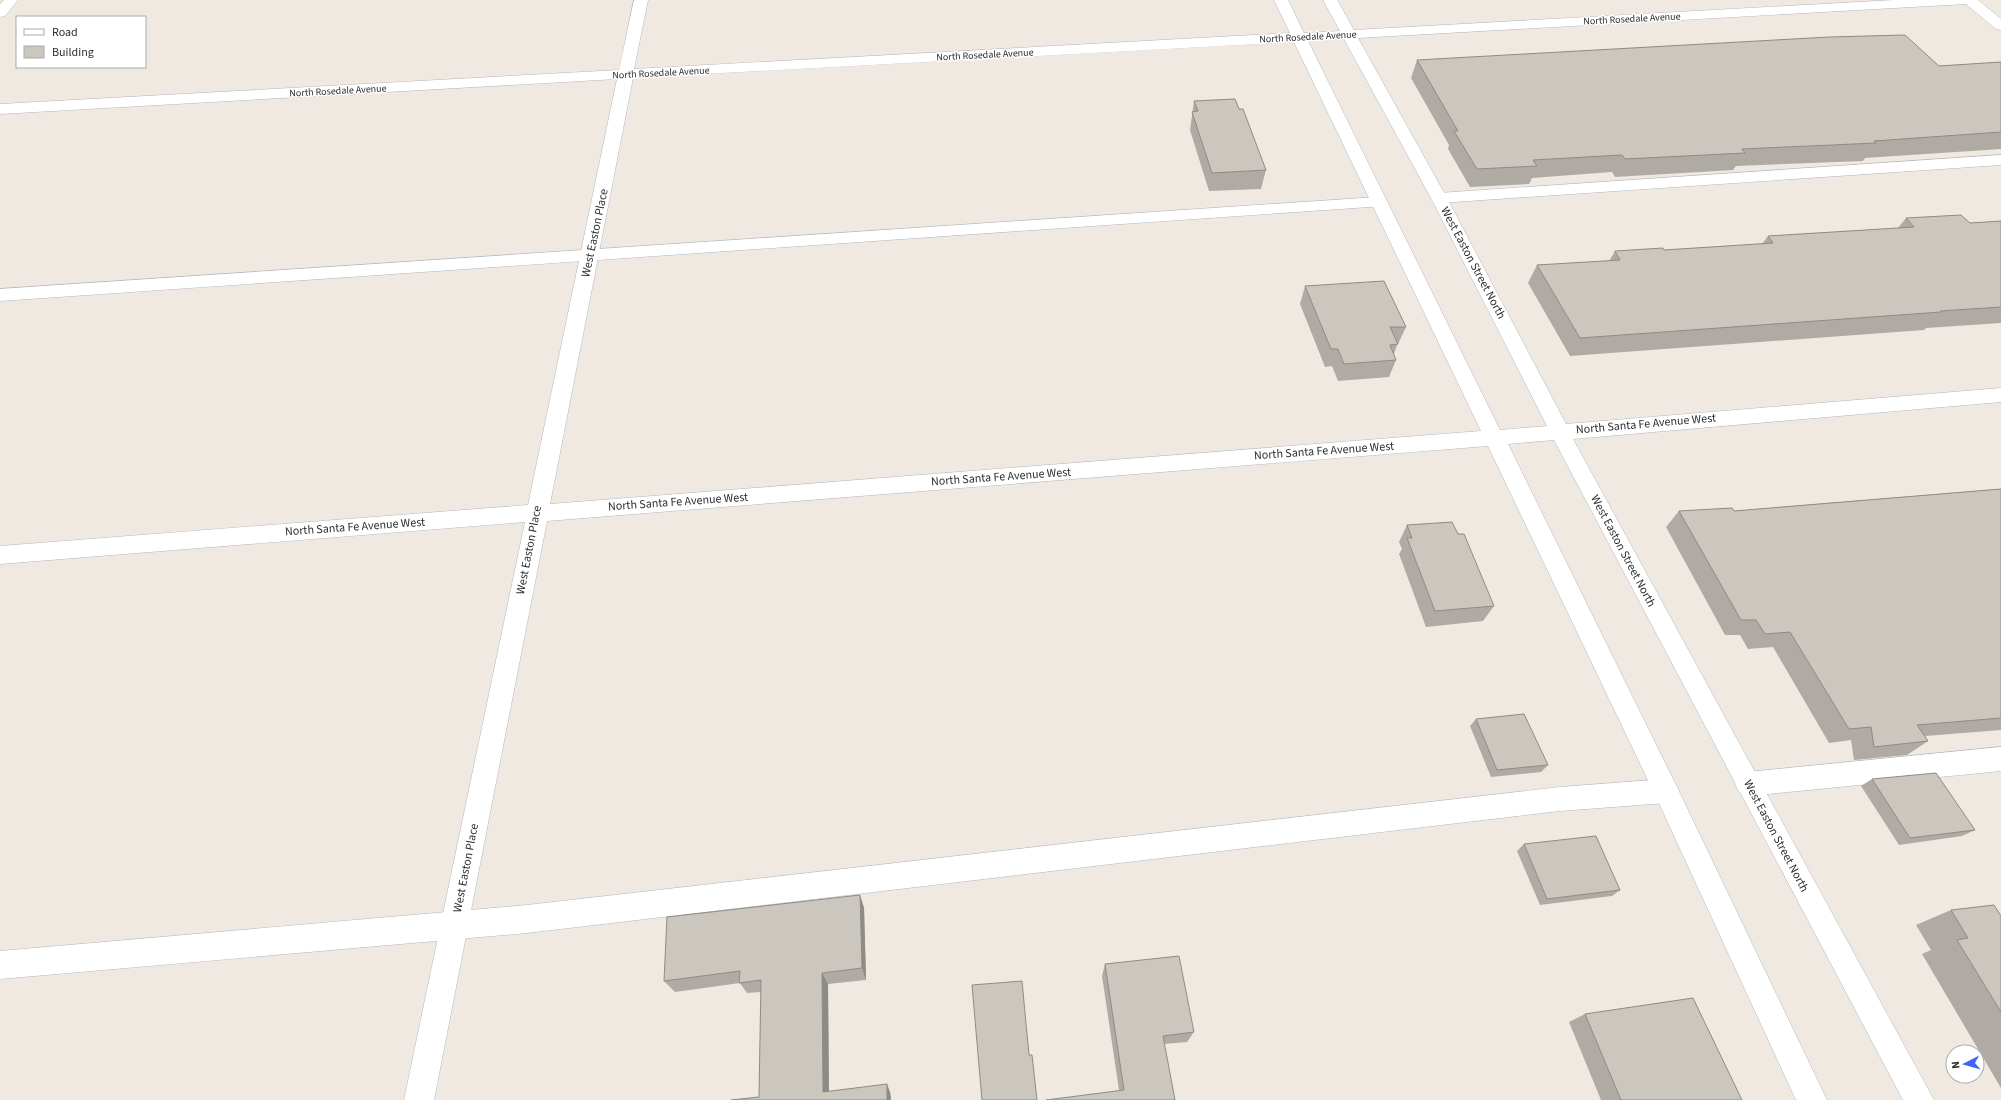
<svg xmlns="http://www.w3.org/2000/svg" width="2001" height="1100" viewBox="0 0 2001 1100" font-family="'Source Sans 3',sans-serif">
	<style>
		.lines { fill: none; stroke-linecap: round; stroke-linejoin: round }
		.service-casing { stroke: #b4b7c1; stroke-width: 1 }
		.minor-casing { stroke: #b4b7c1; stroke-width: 1 }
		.secondary-casing { stroke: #b4b7c1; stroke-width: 1 }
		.service { fill: #fff; fill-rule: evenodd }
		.minor { fill: #fff; fill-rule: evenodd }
		.secondary { fill: #fff; fill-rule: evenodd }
		.wall { fill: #afaba4 }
		.shaded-wall { fill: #8e8b86 }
		.building { fill: #cbc7bf; stroke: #8e8b86 }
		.labels { text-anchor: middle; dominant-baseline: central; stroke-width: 3; stroke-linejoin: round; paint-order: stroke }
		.far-street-label { font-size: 10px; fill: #2e2e2e; stroke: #fff }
		.street-label { font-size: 12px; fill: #2e2e2e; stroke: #fff }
	</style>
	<rect width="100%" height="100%" fill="#efe9e1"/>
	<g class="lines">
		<defs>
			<path id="service" d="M2001 155V165L1439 203 1433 202 1431 198 1433 194 1439 193Z
				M1378 197 1384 198 1386 202 1384 206 0 301V289Z
				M2001 747V771L1748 796 1739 792 1735 784 1739 776 1748 772Z
				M1666 779 1675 783 1679 791 1675 799 1666 803 1560 811 527 933 0 979V951L527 905 1560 787Z"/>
			<path id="minor" d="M634 0H648L634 69 1290 33 1274 0H1288L1304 33 1340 31 1323 0H1337L1354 30 1894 0H1978L2001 19V30L1996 29 1966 4 1358 38 1447 198 1566 424 2001 388V402L1573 439 1934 1100H1903L1554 440 1508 444 1675 783 1827 1100H1796L1657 799 1488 446 547 521 434 1100H404L525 522 0 564V546L528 505 617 79 0 114V104L619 70ZM1344 39 1431 198 1547 426 1500 430 1308 41ZM1294 42 1481 431 550 504 633 78Z"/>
			<path id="secondary" d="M4 0H18L5 16 0 17V4Z"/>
		</defs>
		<use href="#service" class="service-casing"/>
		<use href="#minor" class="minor-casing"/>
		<use href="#secondary" class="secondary-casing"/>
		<use href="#service" class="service"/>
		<use href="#minor" class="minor"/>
		<use href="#secondary" class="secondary"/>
	</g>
	<path class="wall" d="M1417 60 1939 66 2001 62V149L1865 158 1863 161 1736 166 1733 170 1615 177 1612 172 1532 178 1529 184 1470 187 1448 149 1449 145 1411 78Z
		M1194 101 1239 109 1266 170 1261 189 1209 191 1190 130Z
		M1906 218 1970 223 2001 221V323L1926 328 1924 330 1570 356 1528 283 1537 265 1609 261 1615 251 1664 250 1762 244 1768 236 1898 228Z
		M1305 286 1406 327 1398 344 1397 345 1394 354 1396 360 1389 377 1338 381 1332 366 1325 367 1300 304Z
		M2001 489V730L1925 736 1928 741 1907 755 1854 760 1851 740 1829 743 1773 647 1748 649 1740 635H1725L1666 527 1679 511H1734Z
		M1407 525 1458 534 1494 606 1483 621 1426 627 1399 554 1402 549 1399 542Z
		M1476 719 1548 765 1541 772 1491 777 1470 726Z
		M1872 779 1975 830 1962 836 1899 845 1861 786Z
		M1524 844 1620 890 1612 896 1540 905 1517 851Z
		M860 895 864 908 866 980 828 984 829 1091 890 1092 891 1100H731L759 1097 761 992 747 993 740 983 675 992 664 981Z
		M1951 910 2001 916V1088L1922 954 1931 950 1916 925Z
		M1105 964 1194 1032 1187 1042 1164 1044 1175 1100 1119 1090 1102 976Z
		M1585 1014 1742 1100H1601L1569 1022Z"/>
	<path class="shaded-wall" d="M860 895 864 908 866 980 862 968Z
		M822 973 828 984 829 1100 823 1092Z
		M887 1084 890 1092 891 1100H887Z"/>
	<path class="building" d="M1905 35 1939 66 2001 62V132L1874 141 1876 143 1742 149 1745 153 1625 159 1622 155 1533 160 1537 166 1477 169 1454 131H1458L1417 60 1829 37Z
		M1235 99 1239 109H1243L1266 170 1212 173 1192 112 1198 111 1194 101Z
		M1961 215 1970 223 2001 221V307L1940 311 1941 312 1580 338 1537 265 1620 260 1615 251 1663 248 1664 250 1773 243 1768 236 1914 227 1906 218Z
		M1384 281 1406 327H1390L1398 344 1390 345 1396 360 1344 364 1338 349H1331L1305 286Z
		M2001 489V718L1917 725 1928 741 1874 747 1871 727 1849 729 1790 632 1765 634 1756 620H1741L1679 511 1732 508 1734 511Z
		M1452 522 1458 534H1464L1494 606 1435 611 1407 538H1412L1407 525Z
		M1524 714 1548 765 1497 770 1476 719Z
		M1936 773 1975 830 1910 838 1872 779Z
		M1596 836 1620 890 1547 899 1524 844Z
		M860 895 862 968 822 973 823 1092 887 1084V1100H731L759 1097 761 980 739 983 740 971 664 981 667 917Z
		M1994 905 2001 916V1012L1957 940 1968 938 1951 910Z
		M1179 956 1194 1032 1163 1036 1175 1100H1046L1124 1090 1105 964Z
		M1022 981 1029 1055H1032L1037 1100H982L972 985Z
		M1693 998 1742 1100H1621L1585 1014Z"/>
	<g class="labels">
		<g class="far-street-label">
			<text transform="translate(1632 19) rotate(-3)">North Rosedale Avenue</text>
			<text transform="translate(1308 37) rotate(-3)">North Rosedale Avenue</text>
			<text transform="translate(985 55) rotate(-3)">North Rosedale Avenue</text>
			<text transform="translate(661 73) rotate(-3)">North Rosedale Avenue</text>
			<text transform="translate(338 91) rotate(-3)">North Rosedale Avenue</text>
		</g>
		<g class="street-label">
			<text transform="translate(595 233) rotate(-78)">West Easton Place</text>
			<text transform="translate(1473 263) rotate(62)">West Easton Street North</text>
			<text transform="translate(1646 424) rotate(-5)">North Santa Fe Avenue West</text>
			<text transform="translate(1324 451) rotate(-4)">North Santa Fe Avenue West</text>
			<text transform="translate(1001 477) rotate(-4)">North Santa Fe Avenue West</text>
			<text transform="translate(678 502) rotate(-4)">North Santa Fe Avenue West</text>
			<text transform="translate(355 527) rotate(-4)">North Santa Fe Avenue West</text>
			<text transform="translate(529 550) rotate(-79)">West Easton Place</text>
			<text transform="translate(1623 551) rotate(62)">West Easton Street North</text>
			<text transform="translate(1776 836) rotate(62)">West Easton Street North</text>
			<text transform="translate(466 868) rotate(-79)">West Easton Place</text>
		</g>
	</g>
	<rect x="16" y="16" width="130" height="52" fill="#ffffff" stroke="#ababab"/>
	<rect x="24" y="29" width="20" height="6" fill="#ffffff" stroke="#ababab"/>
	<text x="52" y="36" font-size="12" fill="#2e2e2e">Road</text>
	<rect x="24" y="46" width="20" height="12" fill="#cbc7bf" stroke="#ababab"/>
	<text x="52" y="56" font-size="12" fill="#2e2e2e">Building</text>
	<g transform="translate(1965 1064) rotate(264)"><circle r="19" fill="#ffffff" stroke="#ababab"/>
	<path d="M0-3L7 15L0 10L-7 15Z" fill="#4264fb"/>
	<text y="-6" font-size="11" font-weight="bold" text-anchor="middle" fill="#2e2e2e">N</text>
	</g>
</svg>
